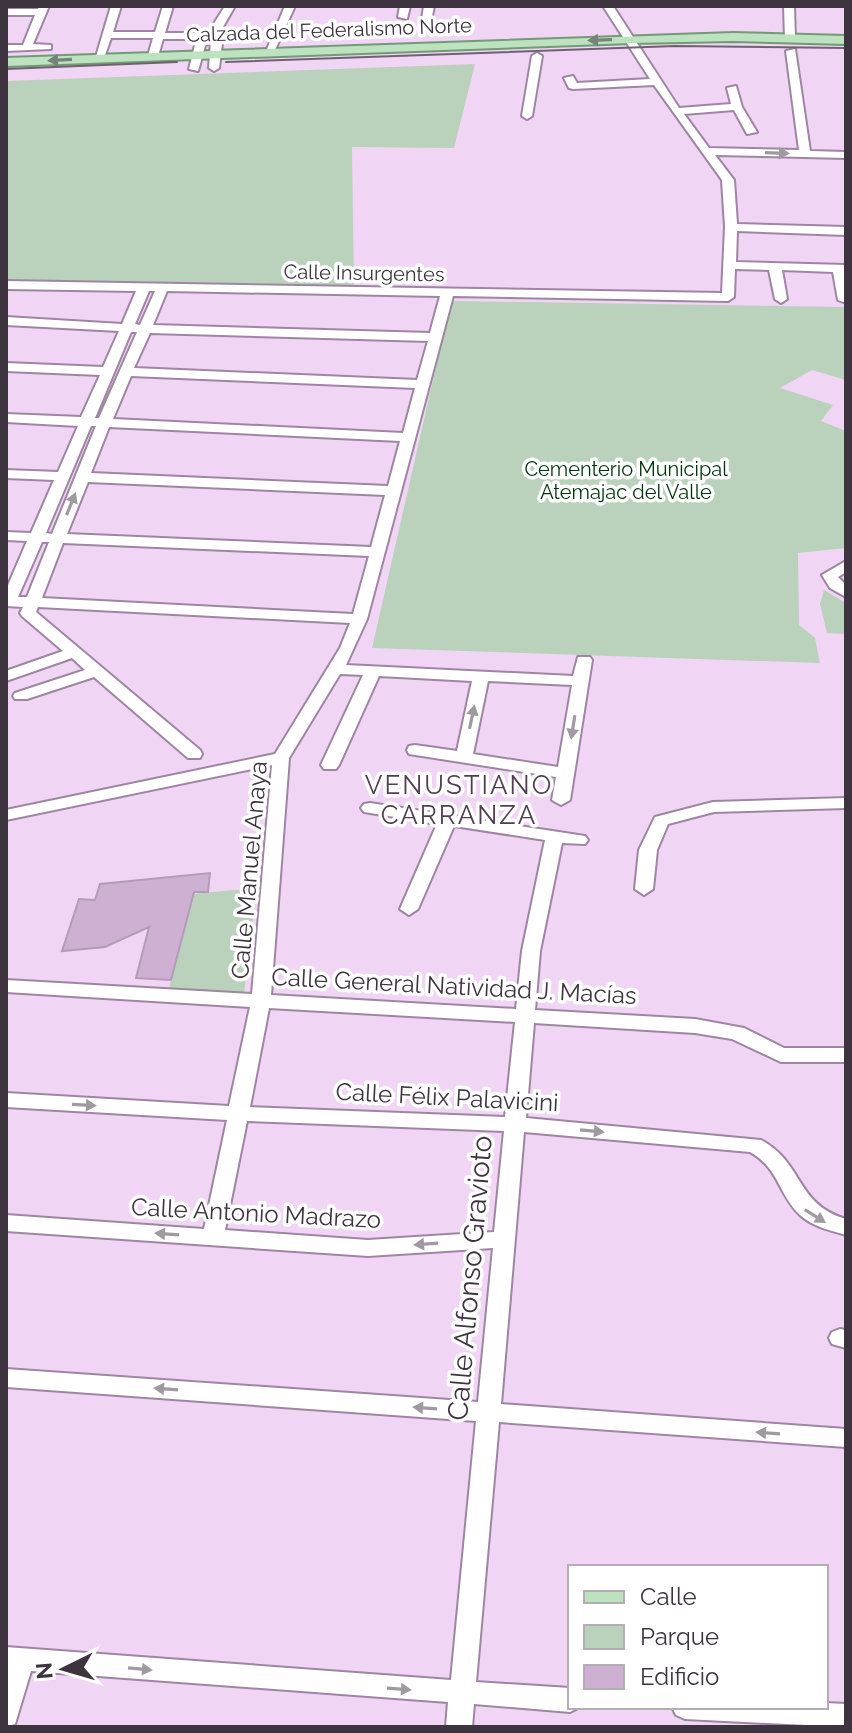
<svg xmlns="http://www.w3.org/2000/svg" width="852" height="1733" viewBox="0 0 852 1733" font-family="Raleway,sans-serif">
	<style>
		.green { fill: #bad1bb }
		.building { fill: #ceb1d2; stroke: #b49bb7; stroke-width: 2 }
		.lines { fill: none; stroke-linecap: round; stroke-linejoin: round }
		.street-casing { stroke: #9e86a2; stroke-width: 4 }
		.primary-casing { stroke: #749977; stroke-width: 4 }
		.street { fill: #fff; fill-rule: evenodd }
		.primary { fill: #bde2bf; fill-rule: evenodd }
		.tram { stroke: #6f6172; stroke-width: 2 }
		.oneway { fill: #778279 }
		.oneway2 { fill: #9e9aa0 }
		.labels { text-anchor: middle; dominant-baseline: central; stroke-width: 7; stroke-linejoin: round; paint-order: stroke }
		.far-street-label { font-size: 20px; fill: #3e3440; stroke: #fff }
		.far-park-label { font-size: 20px; fill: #01360c; stroke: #fff }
		.street-label { font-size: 24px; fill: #3e3440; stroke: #fff }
		.neighbourhood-label { font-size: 26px; letter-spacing: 2px; fill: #523d55; stroke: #fff }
		.near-street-label { font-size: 28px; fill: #3e3440; stroke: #fff }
	</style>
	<rect width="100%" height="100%" fill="#f0d6f4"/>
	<path class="green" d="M475 64 454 148 352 147 354 290 6 283V81Z
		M451 301 846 307V380L812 370 780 388 833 405 821 421 846 431V548L798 553 799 625 815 638 820 663 372 648Z
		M824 590 846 603V634L827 633 820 604Z
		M257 888 244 994 169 989 192 894Z"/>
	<path class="building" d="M210 873 208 892H194L171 980 136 978 149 927 105 947 62 951 79 899 95 900 100 884Z"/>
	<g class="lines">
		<defs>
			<path id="street" d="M39 6H49L33 44 51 45V49L6 51V45H23L35 15H6V9H38Z
				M111 6H121L113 32H155L163 6H173L165 33H208L225 6H235L220 32 223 36 219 68 214 71 209 68 211 40 205 46 198 71 189 69 195 45 201 39H163L158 56 153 59 148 56 153 38H111L104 58 95 60Z
				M285 6H295L274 52 265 54Z
				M400 6H410L407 19 398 17Z
				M424 6H434L431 21 422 19Z
				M603 6H613L679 108 731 104 727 88 736 86 742 107 757 132 747 134 734 110 684 114 709 148 799 150 786 51 795 49 810 151 846 152V158L715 155 734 180 737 224 846 227V235L737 231 736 262 846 265V303L838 300 833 272 782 270 787 299 781 303 775 299 769 270 735 269 734 297 728 301 453 296 367 619 346 665 573 676 578 657H590L592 660 570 800 561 805 552 800 556 777 409 754 407 750 409 746 415 745 457 751 472 681 379 676 339 765 336 769H324L321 765 363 675 340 674 289 758 271 995 516 1009 522 951 545 840 454 826 418 909 409 915 400 909 437 824 364 812 361 808 364 804 370 803 585 836 588 840 585 844 562 843 540 951 535 1010 695 1019 744 1028 784 1048H846V1062H781L732 1039 695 1033 534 1023 526 1118 761 1140C804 1163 795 1204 846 1219V1235C830 1230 813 1227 800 1215 778 1194 779 1168 750 1152L524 1132 501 1404 846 1429V1447L499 1422 476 1682 570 1688V1707H580L570 1712 474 1704 472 1727H446L448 1702 31 1671 15 1724 6 1727V1647L451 1680 476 1421 6 1387V1369L478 1402 493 1248 368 1256 6 1231V1215L204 1229 227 1120 6 1107V1093L229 1106 250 1007 6 992V980L252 994 272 765 6 820V810L275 754 340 648 350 623 38 607 36 612 200 750 202 754 200 758H188L94 677 27 699H15L13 696 15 693 85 670 72 658 6 681V671L63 651 22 616 20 613 23 607 6 606V590L27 541 6 540V532L31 533 54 480 6 478V470L58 472 78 426 6 422V414L81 417 100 375 6 371V363L103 367 119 331 6 325V317L122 324 136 291 6 289V281L722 293 725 227 722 180 654 85 573 89 569 88 564 78 573 76 577 83 650 79ZM149 291H155L140 325 135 324ZM167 291 440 296 430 333 153 325ZM131 332H137L99 418H95ZM150 333 428 341 417 380 134 368ZM131 376 415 388 403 433 113 419ZM91 426H96L52 534 46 533ZM109 427 400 441 388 486 91 473ZM88 482 385 495 371 547 67 534ZM42 542H49L27 597H18ZM63 543 369 556 353 614 42 598ZM488 681 572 685 558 767 473 754ZM269 1008 515 1022 505 1117 250 1107ZM247 1121 504 1131 494 1232 368 1240 225 1230Z
				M784 6H794L795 39 790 42 785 39Z
				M537 53 542 56 532 116 527 119 522 116 532 56Z
				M846 561V572L838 577 846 585V597L830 588 822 575Z
				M846 798V808L714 812 668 824 657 850 653 889 644 895 635 889 639 850 655 817 713 802Z
				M840 1329 846 1330V1348L832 1344 829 1338 832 1332Z
				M826 1703 846 1704V1727L685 1719 676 1715 672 1707H826Z"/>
			<path id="primary" d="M733 33 846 36V44L733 41 632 43 6 66V58Z"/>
		</defs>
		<use href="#street" class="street-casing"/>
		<use href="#primary" class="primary-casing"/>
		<use href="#street" class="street"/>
		<use href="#primary" class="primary"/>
		<path class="tram" d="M226 62 675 46 846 48
			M6 69 177 62"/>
	</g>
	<defs><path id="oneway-solid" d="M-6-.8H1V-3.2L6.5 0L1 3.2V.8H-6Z" transform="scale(2)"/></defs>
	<g class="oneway">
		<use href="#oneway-solid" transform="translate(600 40) rotate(178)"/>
		<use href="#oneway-solid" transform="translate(60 60) rotate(177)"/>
	</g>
	<g class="oneway2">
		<use href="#oneway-solid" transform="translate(777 153) rotate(2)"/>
		<use href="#oneway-solid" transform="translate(71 504) rotate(-68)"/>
		<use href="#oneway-solid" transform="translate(472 717) rotate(-78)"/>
		<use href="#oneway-solid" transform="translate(573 727) rotate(99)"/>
		<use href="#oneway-solid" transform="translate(84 1105) rotate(3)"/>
		<use href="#oneway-solid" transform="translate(592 1131) rotate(5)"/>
		<use href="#oneway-solid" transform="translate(815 1216) rotate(32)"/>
		<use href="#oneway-solid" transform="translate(167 1234) rotate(-176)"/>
		<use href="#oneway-solid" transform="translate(426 1244) rotate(176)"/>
		<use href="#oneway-solid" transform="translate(166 1389) rotate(-176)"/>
		<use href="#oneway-solid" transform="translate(425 1408) rotate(-176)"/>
		<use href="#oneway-solid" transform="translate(768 1433) rotate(-176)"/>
		<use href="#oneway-solid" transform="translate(140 1669) rotate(5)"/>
		<use href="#oneway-solid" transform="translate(399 1689) rotate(4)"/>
	</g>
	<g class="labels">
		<g class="far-street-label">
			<text transform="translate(329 30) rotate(-2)">Calzada del Federalismo Norte</text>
			<text transform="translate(364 273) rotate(1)">Calle Insurgentes</text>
		</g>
		<g class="far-park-label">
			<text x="626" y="469">Cementerio Municipal<tspan x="626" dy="23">Atemajac del Valle</tspan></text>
		</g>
		<g class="street-label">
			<text transform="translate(249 870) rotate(-85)">Calle Manuel Anaya</text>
			<text transform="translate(454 986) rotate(3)">Calle General Natividad J. Macías</text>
			<text transform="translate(447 1097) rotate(3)">Calle Félix Palavicini</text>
			<text transform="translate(256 1213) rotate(3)">Calle Antonio Madrazo</text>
		</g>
		<g class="neighbourhood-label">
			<text x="459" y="785">VENUSTIANO<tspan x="459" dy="30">CARRANZA</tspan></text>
		</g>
		<g class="near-street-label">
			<text transform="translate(470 1278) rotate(-85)">Calle Alfonso Gravioto</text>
		</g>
	</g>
	<rect width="852" height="1733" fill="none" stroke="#3e3440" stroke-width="16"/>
	<rect x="568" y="1565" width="260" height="144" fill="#ffffff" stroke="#b2aeb3" stroke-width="2"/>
	<rect x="584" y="1591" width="40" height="12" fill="#bde2bf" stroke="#b2aeb3" stroke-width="2"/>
	<text x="640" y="1605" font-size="24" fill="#3e3440">Calle</text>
	<rect x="584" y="1625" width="40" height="24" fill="#bad1bb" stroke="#b2aeb3" stroke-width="2"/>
	<text x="640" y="1645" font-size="24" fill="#3e3440">Parque</text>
	<rect x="584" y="1665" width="40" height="24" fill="#ceb1d2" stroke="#b2aeb3" stroke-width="2"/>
	<text x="640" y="1685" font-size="24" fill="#3e3440">Edificio</text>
	<g transform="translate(64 1669) rotate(265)" stroke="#ffffff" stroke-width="6" paint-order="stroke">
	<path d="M0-6L14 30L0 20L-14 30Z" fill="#3e3440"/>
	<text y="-12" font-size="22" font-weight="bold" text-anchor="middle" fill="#3e3440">N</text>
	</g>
</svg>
